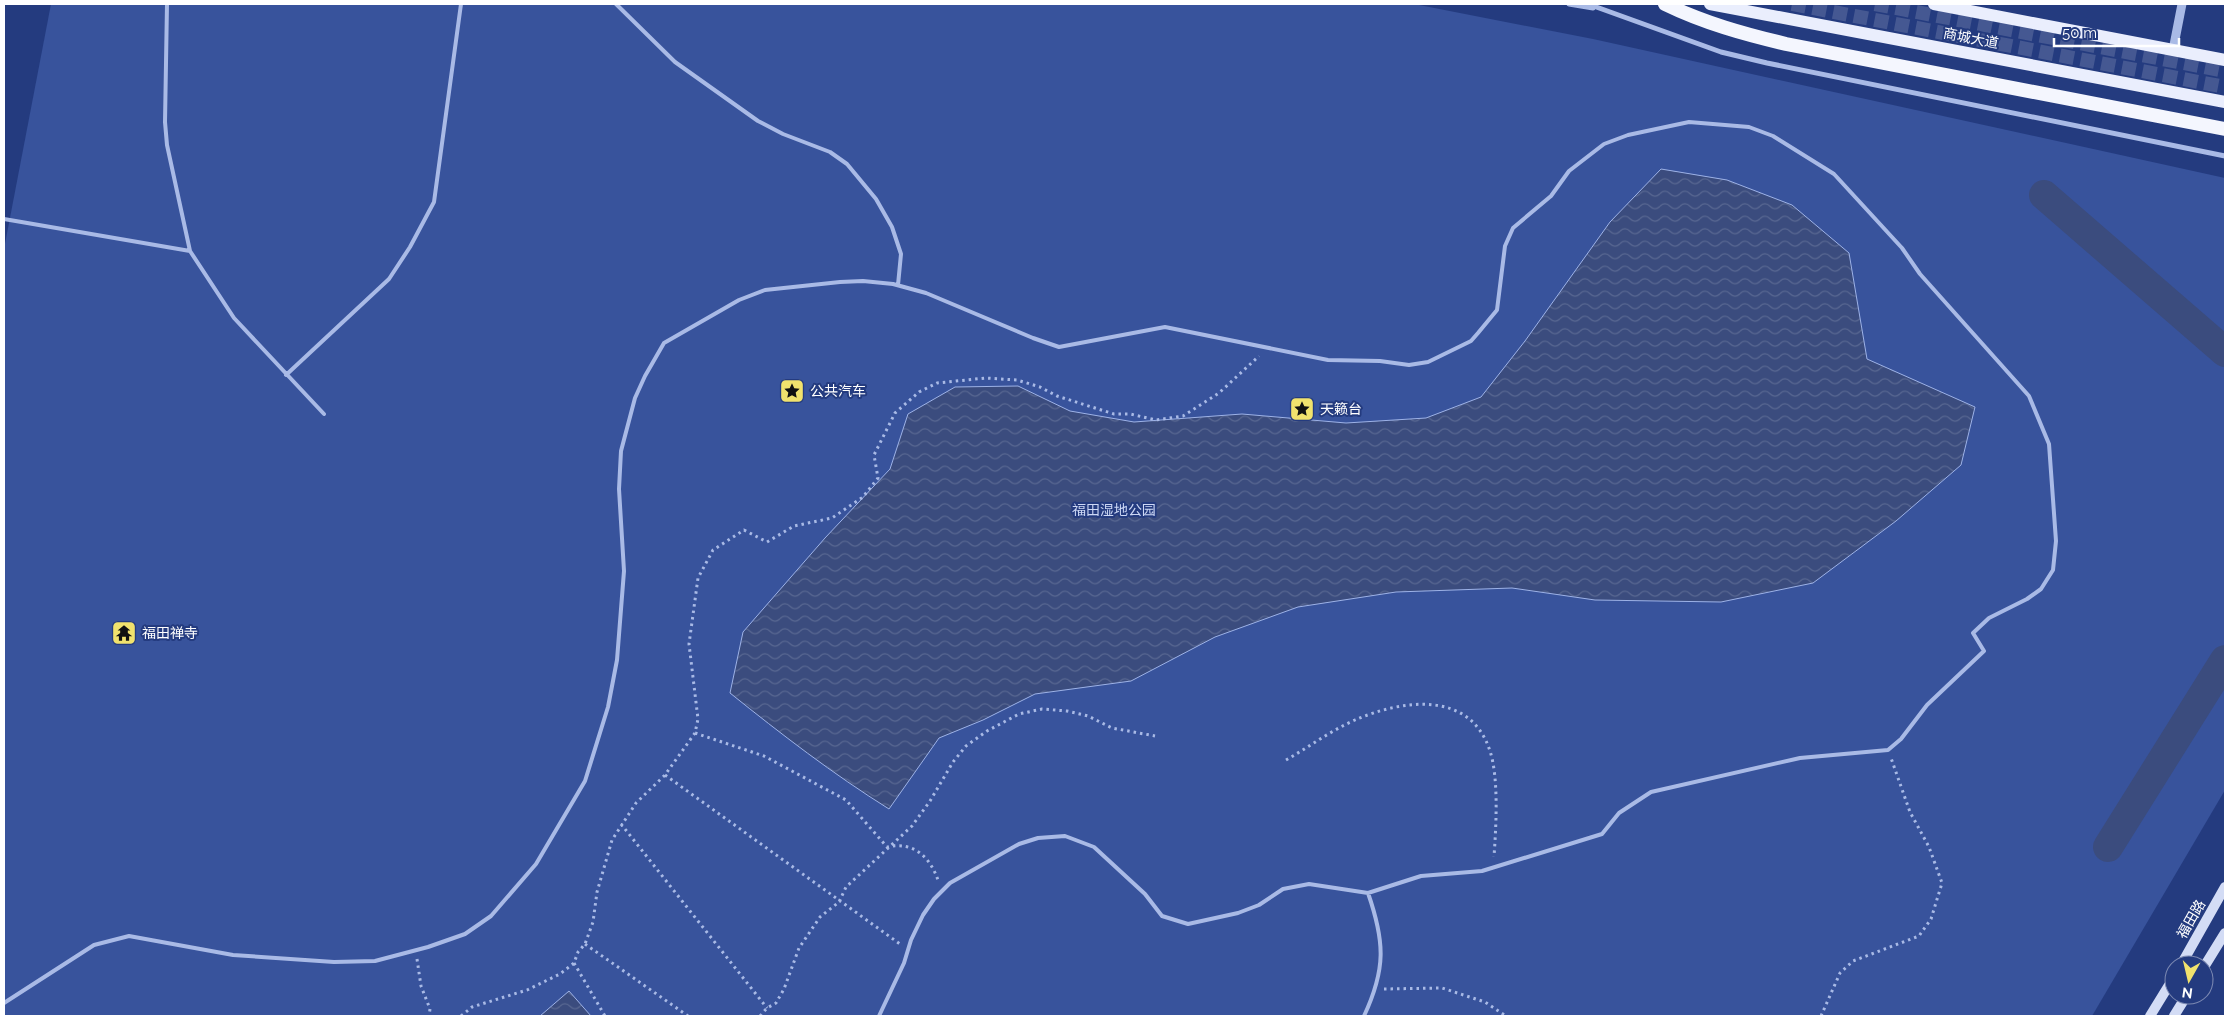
<svg xmlns="http://www.w3.org/2000/svg" width="2229" height="1020" viewBox="0 0 2229 1020" font-family="Raleway,'Noto Sans SC',sans-serif">
	<style>
		.park { fill: #38539c }
		.water { fill: url(#water-waves); stroke: #9db2e7 }
		.lines { fill: none; stroke-linecap: round; stroke-linejoin: round }
		.river { stroke: #3b4c7e; stroke-width: 30 }
		.trunk-tunnel { stroke: #455892; stroke-width: 14; stroke-dasharray: 14 7; stroke-linecap: butt }
		.path { stroke: #a9bae6; stroke-width: 3; stroke-dasharray: 2.5 4; stroke-linecap: butt }
		.service { stroke: #a9bae6; stroke-width: 4 }
		.minor { stroke: #a9bae6; stroke-width: 5 }
		.tertiary { stroke: #a9bae6; stroke-width: 9 }
		.secondary { stroke: #d3dcf5; stroke-width: 10 }
		.primary { stroke: #eaeefd; stroke-width: 12 }
		.trunk { stroke: #f4f6fe; stroke-width: 14 }
		.labels { text-anchor: middle; dominant-baseline: central; stroke-width: 4; stroke-linejoin: round; paint-order: stroke }
		.street-label { font-size: 14px; fill: #fff; stroke: #243b7f }
		.poi-label { font-size: 14px; fill: #fff; stroke: #243b7f; text-anchor: start }
		.park-label { font-size: 14px; fill: #cdd8f5; stroke: #243b7f }
	</style>
	<defs>
		<pattern id="water-waves" width="16" height="10" patternUnits="userSpaceOnUse" patternTransform="scale(1.25)"><rect width="16" height="10" fill="#3b4c7e"/><path d="M0 5q4-4 8 0t8 0" fill="none" stroke="#586791"/></pattern>
	</defs>
	<rect width="100%" height="100%" fill="#243b7f"/>
	<path class="park" d="M51 4H1414L1593 39 2225 178V790L2092 1016H4V249Z"/>
	<path class="water" d="M1661 169 1727 180 1792 205 1849 253 1867 359 1975 407 1961 465 1896 521 1813 583 1721 602 1595 600 1512 588 1396 592 1298 607 1215 637 1131 681 1035 694 983 720 939 738 889 809C833 774 781 734 730 693L743 632 825 538 890 469 908 414 955 387 1018 386 1070 411 1134 422 1242 414 1346 423 1426 418 1481 397 1525 341 1610 222Z
		M569 991 591 1016H540Z"/>
	<g class="lines">
		<path class="river" d="M2044 195 2225 352
			M2108 847 2225 660"/>
		<path class="trunk-tunnel" d="M1792 4 2225 87
			M1875 4 2225 71"/>
		<path class="path" d="M695 733 764 756 846 800 887 847C915 841 931 858 939 883
			M1286 760C1309 747 1330 731 1355 720 1401 700 1470 689 1490 751 1499 779 1496 827 1494 857
			M665 775 900 944
			M621 824 767 1008
			M585 944 688 1016
			M417 959 421 986 430 1009 429 1016
			M574 963 605 1016
			M1384 989 1442 988 1485 1002 1506 1016
			M461 1016 472 1007 527 990 560 974 574 963 578 952 585 944 593 922 597 892 612 840 636 803 665 775 695 733 698 719 689 644 698 578 713 550 744 530 767 542 794 526 832 518 863 497 878 478 874 455 895 413 919 392 937 383 986 378 1017 380 1040 387 1057 396 1114 414H1130L1156 420 1183 416 1219 393 1259 356
			M760 1016 767 1008 776 1003 784 989 799 948 820 917 839 902 846 887 912 826 930 801 953 762 966 746 987 731 1019 714 1042 709 1067 711 1088 716 1112 728 1155 736
			M1821 1016 1840 973 1853 961 1919 936 1931 919 1942 883 1929 847 1910 812 1891 758"/>
		<path class="service" d="M167 4 165 122 167 145 190 251
			M616 4 675 62 758 121 783 134 830 152 847 164 876 199 892 227 901 254 898 285
			M4 219 190 251 234 318 324 414
			M286 375 389 279 410 247 434 202 461 4
			M4 1003 94 945 129 936 233 955 334 962 375 961 428 947 465 934 491 916 536 864 585 781 608 707 617 660 624 571 619 489 621 451 635 398 645 376 664 343 739 300 765 290 840 282 863 281 893 284 926 293 1033 338 1059 347 1165 327 1328 360 1380 361 1409 365 1428 362 1471 341 1478 333 1497 310 1505 246 1513 228 1551 196 1569 171 1604 144 1628 135 1689 122 1749 127 1773 136 1834 174 1902 248 1920 274 2029 396 2049 444 2056 541 2053 570 2041 589 2027 599 1989 618 1973 633 1984 651 1927 705 1901 739 1888 750 1800 758 1651 792 1619 813 1602 834 1482 871 1421 876 1368 893 1309 884 1283 889 1259 905 1238 913 1188 924 1162 916 1145 894 1094 847 1065 836 1038 838 1019 844 950 883 934 899 923 915 911 940 904 963 879 1016
			M1364 1016C1386 969 1385 942 1368 893"/>
		<path class="minor" d="M1569 4 1593 8
			M1588 4 1721 52 1767 63 2225 156"/>
		<path class="tertiary" d="M2173 50 2182 4"/>
		<path class="secondary" d="M2181 965 2225 887
			M2204 967 2225 933
			M2150 1016 2174 977
			M2174 1016 2187 995"/>
		<path class="primary" d="M1710 4 2225 102
			M1934 4 2225 60"/>
		<path class="trunk" d="M1665 4C1704 23 1744 34 1786 44L2225 129"/>
	</g>
	<defs>
		<symbol id="sight-square" viewBox="-11 -11 22 22"><rect x="-9" y="-9" width="18" height="18" rx="4" fill="#f1e26d" stroke="#243b7f"/><path d="M0-6L1.8-2.2L6-1.7L2.9 1.2L3.7 5.4L0 3.3L-3.7 5.4L-2.9 1.2L-6-1.7L-1.8-2.2Z" fill="#111"/></symbol>
		<symbol id="temple-square" viewBox="-11 -11 22 22"><rect x="-9" y="-9" width="18" height="18" rx="4" fill="#f1e26d" stroke="#243b7f"/><path d="M0-6L5-2H3V0L6.5 2.5H4V6H1.5V3h-3V6H-4V2.5H-6.5L-3 0V-2H-5Z" fill="#111"/></symbol>
	</defs>
	<g fill-rule="evenodd">
		<use href="#sight-square" x="778" y="377" width="28" height="28"/>
		<use href="#sight-square" x="1288" y="395" width="28" height="28"/>
		<use href="#temple-square" x="110" y="619" width="28" height="28"/>
	</g>
	<g class="labels">
		<g class="street-label">
			<text transform="translate(1971 38) rotate(11)">商城大道</text>
			<text transform="translate(2191 919) rotate(-60)">福田路</text>
		</g>
		<g class="poi-label">
			<text x="810" y="391">公共汽车</text>
			<text x="1320" y="409">天籁台</text>
			<text x="142" y="633">福田禅寺</text>
		</g>
		<g class="park-label">
			<text x="1114" y="510">福田湿地公园</text>
		</g>
	</g>
	<rect width="2229" height="1020" fill="none" stroke="#ffffff" stroke-width="10"/>
	<g transform="translate(2189 980) rotate(188)"><circle r="24" fill="#243b7f" stroke="#7c89b2"/>
	<path d="M0-4L9 19L0 12L-9 19Z" fill="#f1e26d"/>
	<text y="-8" font-size="14" font-weight="bold" text-anchor="middle" fill="#ffffff">N</text>
	</g>
	<path d="M2054 38v8h125v-8" fill="none" stroke="#ffffff" stroke-width="2.5"/>
	<text x="2062" y="38" font-size="15" fill="#ffffff" stroke="#243b7f" stroke-width="4" paint-order="stroke">50 m</text>
</svg>
